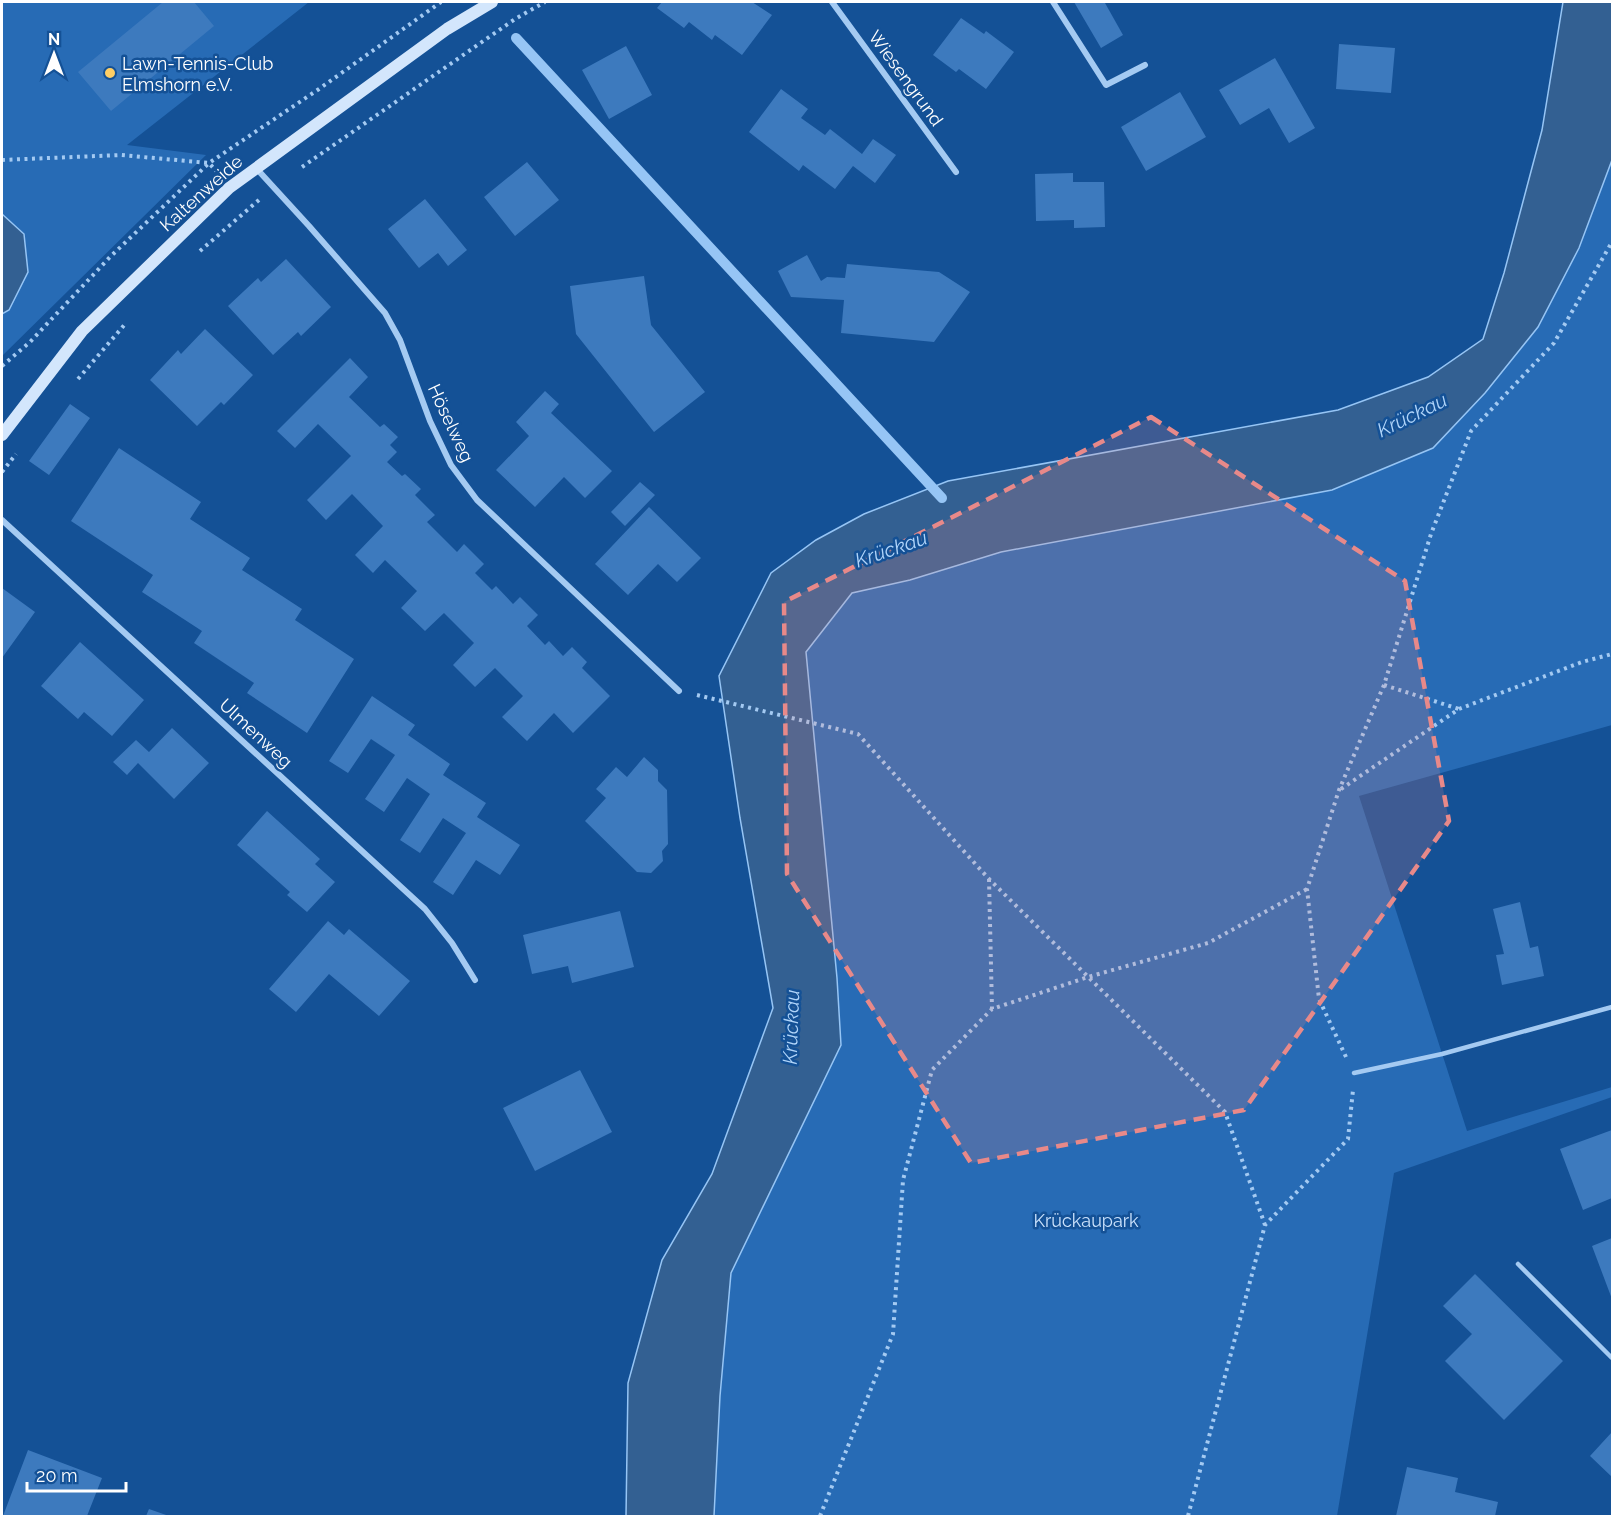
<svg xmlns="http://www.w3.org/2000/svg" width="1614" height="1518" viewBox="0 0 1614 1518" font-family="Raleway,sans-serif">
	<style>
		.green { fill: #276bb5 }
		.water { fill: #336092; stroke: #96c5f5; stroke-width: 1.5 }
		.lines { fill: none; stroke-linecap: round; stroke-linejoin: round }
		.stream { stroke: #96c5f5; stroke-width: 10 }
		.building { fill: #3d7abe }
		.path { stroke: #a4caf2; stroke-width: 4; stroke-dasharray: 3 4.5; stroke-linecap: butt }
		.lane { stroke: #a4caf2; stroke-width: 4.5 }
		.street { stroke: #a4caf2; stroke-width: 6 }
		.secondary { stroke: #d3e6fc; stroke-width: 12 }
		.marked { fill: #e88989; fill-opacity: 0.2; stroke: #e88989; stroke-width: 4.5; stroke-dasharray: 12 8; stroke-linejoin: round }
		.poi-dot { fill: #ffce65; stroke: #145196; stroke-width: 2 }
		.labels { text-anchor: middle; dominant-baseline: central; stroke-width: 5; stroke-linejoin: round; paint-order: stroke }
		.poi-label { font-size: 18px; fill: #fff; stroke: #145196; text-anchor: start }
		.street-label { font-size: 18px; fill: #fff; stroke: #145196 }
		.park-label { font-size: 18px; fill: #cce3fd; stroke: #145196 }
		.water-label { font-size: 20px; font-style: italic; fill: #b0d4f9; stroke: #145196 }
	</style>
	<rect width="100%" height="100%" fill="#145196"/>
	<path class="green" d="M2 2H309L127 145 206 155 2 356V314L9 310 24 234 2 214Z
		M1612 160V725L1359 796 1467 1131 1612 1087V1097L1394 1173 1337 1516H714L720 1396 731 1273 841 1045 837 978 805 652 852 593 910 580 1001 552 1332 490 1579 248Z"/>
	<path class="water" d="M1563 2H1612V160L1579 248 1538 327 1485 393 1433 448 1332 490 1001 552 910 580 852 593 806 652 837 978 841 1045 731 1273 720 1396 714 1516H626L628 1383 662 1260 712 1174 773 1008 740 818 719 676 771 573 816 540 864 514 948 481 1338 410 1428 377 1483 339 1504 273 1542 130Z
		M2 214 24 234 28 272 9 310 2 314Z"/>
	<g class="lines">
		<path class="stream" d="M516 38 942 498"/>
	</g>
	<path class="building" d="M163 2H194L214 26 111 111 78 72Z
		M662 2H752L772 15 742 55 715 35 712 40 689 22 684 28 657 8Z
		M1074 2H1108L1105 3 1123 35 1101 48Z
		M961 18 984 34 986 31 1014 52 986 89 959 69 956 72 933 55Z
		M1339 44 1395 48 1391 93 1336 89Z
		M626 46 652 95 609 119 582 70Z
		M1275 58 1315 128 1289 143 1269 108 1240 125 1219 90Z
		M781 89 808 109 801 118 825 135 830 129 862 154 873 139 896 155 875 183 853 166 835 189 803 165 799 171 749 132Z
		M1180 92 1206 137 1146 171 1121 127Z
		M527 162 559 200 515 236 484 197Z
		M1073 173V182H1104L1105 227 1074 228V220L1036 221 1035 174Z
		M425 199 467 250 448 266 438 253 419 268 388 229Z
		M807 255 821 281 827 277 845 278 847 264 939 272 970 292 934 342 841 333 844 300 791 297 778 271Z
		M286 259 331 307 301 336 298 332 273 355 228 306 258 278 261 282Z
		M644 276 651 325 705 392 654 432 576 334 570 286Z
		M205 329 253 375 224 405 221 402 197 426 150 380 178 350 181 354Z
		M350 358 368 377 349 397 380 427 384 424 398 437 390 445 397 452 387 462 402 476 405 474 421 489 415 495 435 515 427 522 457 552 464 544 484 564 475 573 492 590 496 586 513 604 520 597 538 615 527 626 545 645 549 641 563 656 572 647 587 662 582 668 610 696 573 733 554 713 527 741 502 717 523 696 495 668 475 687 453 665 474 643 444 613 425 631 401 608 417 591 385 560 373 573 355 555 383 526 352 494 326 520 307 500 351 456 318 424 295 448 277 431Z
		M545 391 559 404 551 413 612 471 585 498 564 477 535 507 496 470 529 436 516 422Z
		M70 404 90 418 49 475 29 461Z
		M119 448 201 502 190 519 250 558 242 570 302 609 295 620 354 659 307 733 247 693 254 683 194 643 202 631 142 592 153 575 71 521Z
		M640 482 655 495 625 526 611 512Z
		M649 507 701 558 677 582 658 564 628 595 595 564Z
		M2 588 35 612 2 658Z
		M80 642 144 700 112 736 84 712 78 719 41 686Z
		M372 696 415 725 408 735 450 764 443 775 486 803 477 817 520 845 500 875 476 860 453 895 433 882 466 833 443 818 420 853 400 840 430 794 407 778 384 812 365 799 395 755 371 739 348 773 329 761Z
		M172 728 209 763 174 799 138 763 127 775 113 762 136 740 149 752Z
		M644 757 658 770V781L667 790 668 844 662 851 663 861 651 873 637 872 585 821 606 798 596 789 616 767 627 777Z
		M267 811 320 859 315 864 335 882 307 912 287 895 290 892 237 845Z
		M1520 902 1530 948 1538 946 1544 976 1502 985 1496 955 1504 954 1493 909Z
		M620 911 634 967 572 983 568 966 532 974 523 935Z
		M328 921 344 935 349 929 410 981 379 1016 329 974 296 1012 269 989Z
		M580 1070 612 1132 535 1171 503 1108Z
		M1612 1130V1198L1583 1210 1560 1149Z
		M1612 1238V1299L1592 1246Z
		M1475 1274 1563 1361 1504 1420 1445 1361 1472 1334 1443 1306Z
		M1612 1432V1477L1590 1456Z
		M28 1450 102 1478 87 1516H3Z
		M1407 1467 1458 1478 1455 1492 1498 1502 1495 1516H1396Z
		M149 1509 169 1516H146Z"/>
	<g class="lines">
		<path class="path" d="M2 160 121 155 209 163 216 171
			M302 167 515 19 545 2
			M200 251 260 199
			M2 366 30 342 110 257 209 163 319 89 441 2
			M78 379 126 323
			M2 472 16 454
			M1384 685 1459 709
			M697 695 858 734 989 879 1225 1112 1265 1225
			M1341 789 1459 709 1582 662 1612 654
			M989 879 992 1009
			M1346 1057 1319 999 1307 889 1339 790 1384 685 1431 534 1471 431 1554 343 1612 242
			M820 1516 893 1334 903 1180 932 1070 992 1009 1088 977 1208 943 1307 889
			M1188 1516 1265 1225 1348 1139 1353 1090"/>
		<path class="lane" d="M1354 1073 1442 1054 1612 1007
			M1518 1264 1612 1358"/>
		<path class="street" d="M832 2 956 172
			M1053 2 1106 85 1145 65
			M256 168 309 226 385 313 400 340 430 421 451 465 477 500 679 691
			M2 520 425 909 452 943 475 980"/>
		<path class="secondary" d="M2 435 82 331 229 188 447 29 492 2"/>
	</g>
	<path class="marked" d="M1151 417 1405 581 1449 821 1244 1110 971 1163 787 874 784 602Z"/>
	<circle class="poi-dot" cx="110" cy="73" r="6"/>
	<g class="labels">
		<g class="poi-label">
			<text x="122" y="63">Lawn-Tennis-Club<tspan x="122" dy="21">Elmshorn e.V.</tspan></text>
		</g>
		<g class="street-label">
			<text transform="translate(906 78) rotate(54)">Wiesengrund</text>
			<text transform="translate(201 193) rotate(-42)">Kaltenweide</text>
			<text transform="translate(451 423) rotate(65)">Höselweg</text>
			<text transform="translate(256 733) rotate(43)">Ulmenweg</text>
		</g>
		<g class="park-label">
			<text x="1086" y="1220">Krückaupark</text>
		</g>
		<g class="water-label">
			<text transform="translate(1412 415) rotate(-26)">Krückau</text>
			<text transform="translate(891 549) rotate(-19)">Krückau</text>
			<text transform="translate(791 1027) rotate(-88)">Krückau</text>
		</g>
	</g>
	<rect width="1614" height="1518" fill="none" stroke="#ffffff" stroke-width="6"/>
	<g transform="translate(54 54)" stroke="#145196" stroke-width="4.5" paint-order="stroke">
	<path d="M0-4.5L10 22L0 15L-10 22Z" fill="#ffffff"/>
	<text y="-9" font-size="16" font-weight="bold" text-anchor="middle" fill="#ffffff">N</text>
	</g>
	<path d="M27 1482v9h99v-9" fill="none" stroke="#ffffff" stroke-width="3"/>
	<text x="36" y="1482" font-size="18" fill="#ffffff" stroke="#145196" stroke-width="4.5" paint-order="stroke">20 m</text>
</svg>
